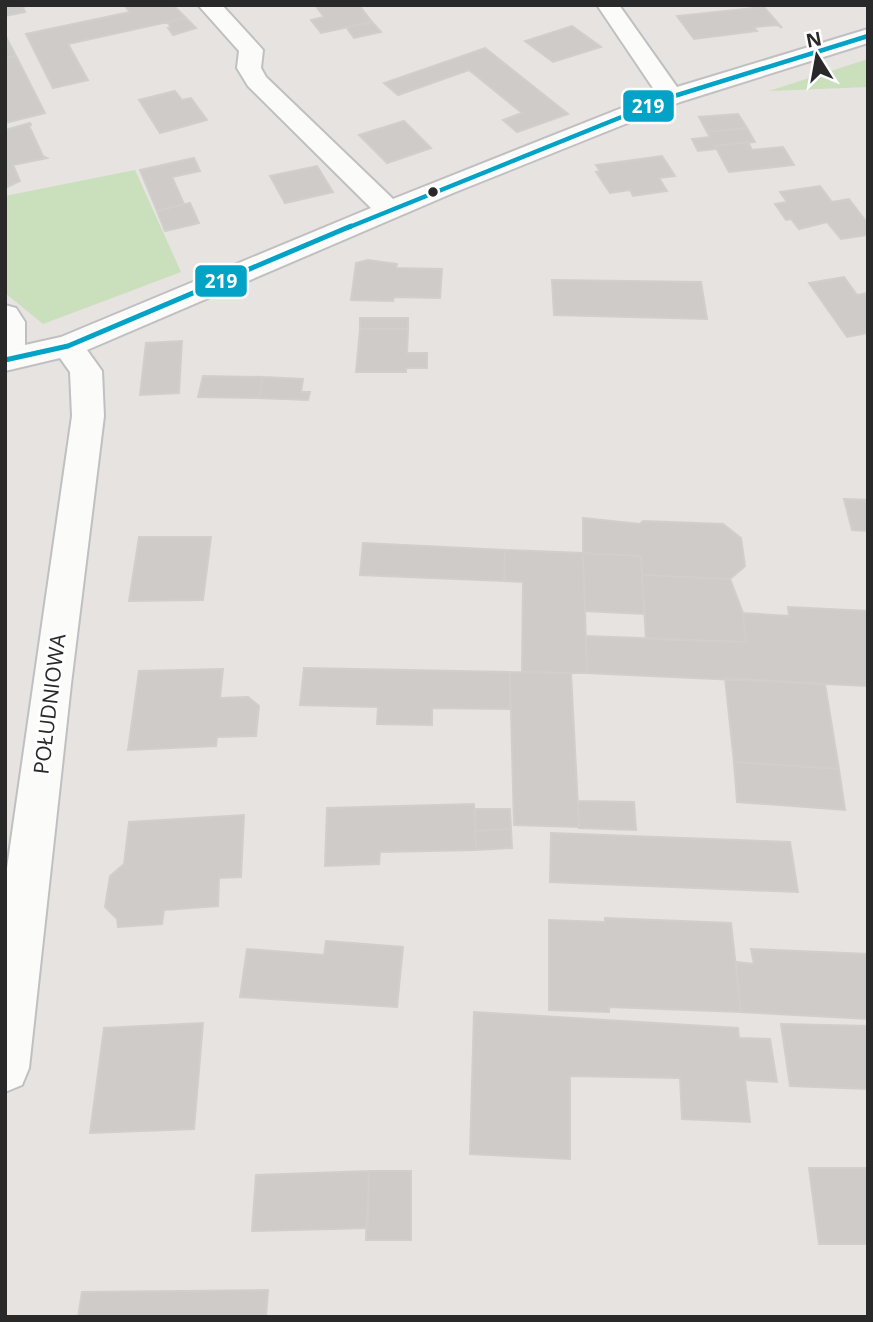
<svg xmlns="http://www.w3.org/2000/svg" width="873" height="1322" viewBox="0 0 873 1322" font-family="'Open Sans',sans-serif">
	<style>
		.green { fill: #cadfbb }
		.building { fill: #cecbc9; stroke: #d1cfcc; stroke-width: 2 }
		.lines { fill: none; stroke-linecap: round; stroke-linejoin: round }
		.minor-casing { stroke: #c0bfc1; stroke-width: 4 }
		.minor { fill: #fbfbfa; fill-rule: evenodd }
		.bus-1-far1-casing { stroke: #fff; stroke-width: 8 }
		.bus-1-casing { stroke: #fff; stroke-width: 10 }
		.bus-1-far1 { stroke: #02a3c6; stroke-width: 4.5 }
		.bus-1 { stroke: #02a3c6; stroke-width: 5 }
		.bus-dot { fill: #292929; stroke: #fff; stroke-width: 2.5 }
		.labels { text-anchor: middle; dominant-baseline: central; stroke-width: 6; stroke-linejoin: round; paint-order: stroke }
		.street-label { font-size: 21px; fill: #292929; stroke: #fff }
		.line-badge { stroke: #fff; stroke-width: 2.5 }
		.badge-label { font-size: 19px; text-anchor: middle; font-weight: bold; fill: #fff }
	</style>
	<rect width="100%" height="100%" fill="#e6e3e0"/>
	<path class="green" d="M868 59V87L769 91Z
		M135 170 181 272 43 324 5 293V196Z"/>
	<path class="building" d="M5 5H30L23 7 25 12 5 16Z
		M124 5H173L186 18 68 44 88 80 53 88 26 34 130 12Z
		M315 5H359L372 22 321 33 311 20 324 17Z
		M764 7 782 28 777 25 754 27 757 31 694 39 677 16Z
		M186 18 196 28 173 35 168 28 171 27 167 22Z
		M372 22 381 32 354 38 346 27Z
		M572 26 601 47 553 62 525 41Z
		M5 35 16 56 5 58Z
		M485 48 568 114 517 132 503 120 522 113 469 70 398 95 384 83Z
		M16 56 45 113 5 123V58Z
		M175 91 182 100 191 98 207 120 160 133 139 100Z
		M738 114 747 128 707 132 699 117Z
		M404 121 431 148 387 163 359 135Z
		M30 123 31 125 29 126 43 156 47 158 13 165 20 181 5 188V130Z
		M747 128 755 142 715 146 716 149 698 151 692 139 710 137 707 132Z
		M748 142 752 150 783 147 794 165 729 172 715 146Z
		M662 156 675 176 659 178 667 191 633 196 630 190 610 193 596 172 600 171 596 165Z
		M194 158 200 171 172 177 184 204 157 211 140 170Z
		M317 166 333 192 285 203 270 176Z
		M820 186 832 202 849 199 868 224V235L841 239 827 222 799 229 791 219 786 220 775 204 787 202 780 192Z
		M190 203 199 223 165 231 157 211Z
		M368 260 397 264 396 268 442 269 440 298 394 297 393 301 351 300 356 263Z
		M844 277 857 295 868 293V333L847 337 809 283Z
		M552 280 701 282 707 319 554 315Z
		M360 318H408V329H360Z
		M360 329H408L407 353H427V368H406V372H356Z
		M182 341 179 393 140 395 146 343Z
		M203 376 263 377 259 398 198 397Z
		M263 377 303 379 301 392H310L308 400 259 398Z
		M844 499 868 500V531L852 530Z
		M583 518 640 524 643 521 723 524 741 538 745 566 730 579 642 575 641 556 583 553Z
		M139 537H211L203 600 129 601Z
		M363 543 505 550 504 581 360 575Z
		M505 550 583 553 587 673 522 672 523 582 504 581Z
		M583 553 641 556 644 614 585 611Z
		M642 575 730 579 743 613 746 642 646 639Z
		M788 607 868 611V686L587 673 586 636 746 642 743 613 789 616Z
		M304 668 510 672V709L432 708V725L377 724 378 707 300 705Z
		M223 669 220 698 248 697 259 706 256 736 217 737 216 746 128 750 139 671Z
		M510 672 571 673 579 827 514 825Z
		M725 678 825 684 839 769 734 762Z
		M734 762 839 769 845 810 737 802Z
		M578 801 634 802 636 830 579 828Z
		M474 804 476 850 380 852 379 864 325 866 327 808Z
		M475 809H510L511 829 475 831Z
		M244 815 241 877 219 878 218 906 164 910 162 924 118 927 117 919 105 907 110 876 124 864 129 822Z
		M511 829 512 848 476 850 475 831Z
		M551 833 790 842 798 892 550 882Z
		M605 918 731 923 741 1012 609 1007V1012L549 1010V920L605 922Z
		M326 941 403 947 397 1007 240 997 247 949 324 955Z
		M751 949 868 954V1019L741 1012 736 962 754 964Z
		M474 1012 738 1028 739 1038 770 1039 777 1082 745 1080 750 1122 682 1119 680 1078 570 1076V1159L470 1154Z
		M203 1023 194 1129 90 1133 104 1028Z
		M781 1024 868 1026V1089L790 1086Z
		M809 1168H868V1244H819Z
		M369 1171 368 1228 252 1231 256 1175Z
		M369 1171H411V1240H366Z
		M268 1290 266 1317H78L82 1292Z"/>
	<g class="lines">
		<defs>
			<path id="minor" d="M222 5 263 50 261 68 266 77 393 199 657 94 597 5H619L677 87 868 29V43L680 102 453 193 87 350 102 371 104 416 71 684 29 1068 22 1085 5 1092V882L72 416 70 372 60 358 5 371V305L16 308 25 322V345L61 337 371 208 248 86 237 68 239 51 199 6Z"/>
		</defs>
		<use href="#minor" class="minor-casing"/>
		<use href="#minor" class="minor"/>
		<defs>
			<path id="bus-1-far1" d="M347 228 671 97 868 36"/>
			<path id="bus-1" d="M5 360 68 346 351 226"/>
		</defs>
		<use href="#bus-1-far1" class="bus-1-far1-casing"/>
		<use href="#bus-1" class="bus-1-casing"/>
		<use href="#bus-1-far1" class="bus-1-far1"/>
		<use href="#bus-1" class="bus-1"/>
	</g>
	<circle class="bus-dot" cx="433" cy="192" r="6"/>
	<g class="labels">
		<g class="street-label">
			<text transform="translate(49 704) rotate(-83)">POŁUDNIOWA</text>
		</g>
	</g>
	<g class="line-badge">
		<rect x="622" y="89" width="53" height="34" rx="7" fill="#02a3c6"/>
		<rect x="194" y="264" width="54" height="34" rx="7" fill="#02a3c6"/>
	</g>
	<g class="badge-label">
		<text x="648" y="113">219</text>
		<text x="221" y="288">219</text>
	</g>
	<rect width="873" height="1322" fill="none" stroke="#292929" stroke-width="14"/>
	<g transform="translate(817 56) rotate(349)" stroke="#ffffff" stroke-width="5" paint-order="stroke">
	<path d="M0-5L12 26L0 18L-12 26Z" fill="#292929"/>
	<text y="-10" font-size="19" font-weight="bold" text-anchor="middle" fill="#292929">N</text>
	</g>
</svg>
